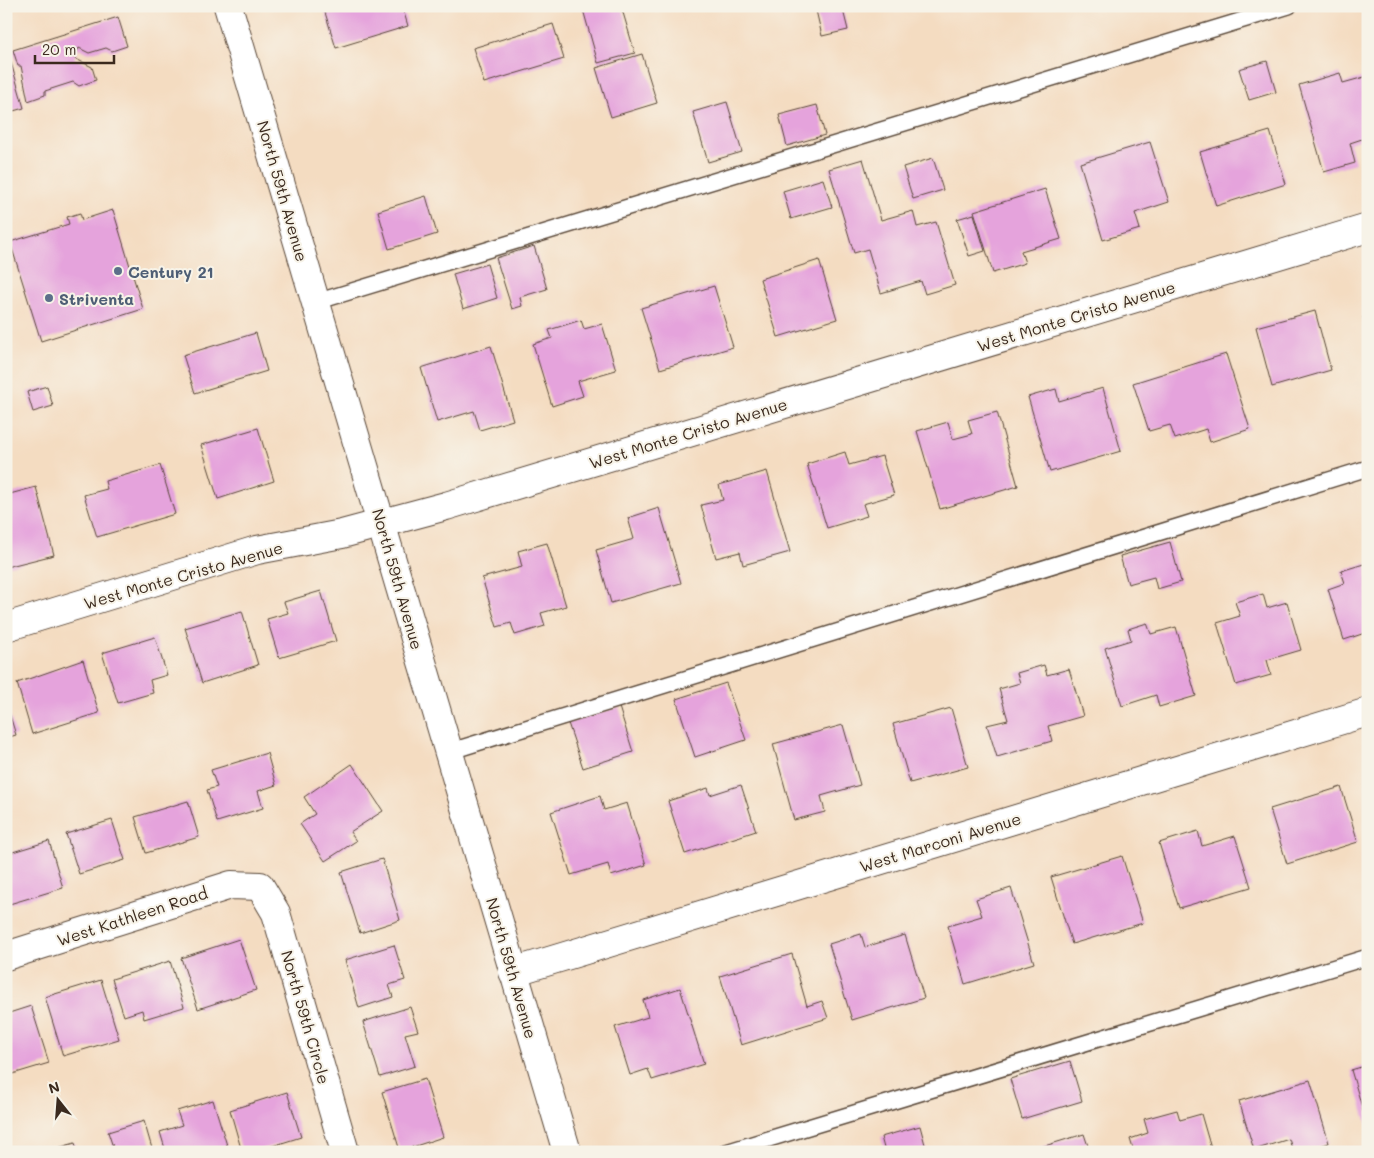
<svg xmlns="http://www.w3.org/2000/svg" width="1374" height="1158" viewBox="0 0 1374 1158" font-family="Mali,sans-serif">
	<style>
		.building { fill: #e5a3dc }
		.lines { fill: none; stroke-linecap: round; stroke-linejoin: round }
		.service-casing { stroke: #574536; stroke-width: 18 }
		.minor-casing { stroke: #574536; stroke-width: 30 }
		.secondary-casing { stroke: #574536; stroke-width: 30 }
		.service { stroke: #fff; stroke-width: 15 }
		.minor { stroke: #fff; stroke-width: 28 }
		.secondary { stroke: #fff; stroke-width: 28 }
		.service-dot { fill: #5c6f8a; stroke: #f7f3e8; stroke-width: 2 }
		.labels { text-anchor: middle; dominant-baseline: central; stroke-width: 4; stroke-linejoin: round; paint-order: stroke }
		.street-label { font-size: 16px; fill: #3b2a1e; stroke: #f7f3e8 }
		.service-label { font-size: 16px; font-weight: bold; fill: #4e5e75; stroke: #f7f3e8; text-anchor: start }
	</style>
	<rect width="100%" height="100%" fill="#f7f3e8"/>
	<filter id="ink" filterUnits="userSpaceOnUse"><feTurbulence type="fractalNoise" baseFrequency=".02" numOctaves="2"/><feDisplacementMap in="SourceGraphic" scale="10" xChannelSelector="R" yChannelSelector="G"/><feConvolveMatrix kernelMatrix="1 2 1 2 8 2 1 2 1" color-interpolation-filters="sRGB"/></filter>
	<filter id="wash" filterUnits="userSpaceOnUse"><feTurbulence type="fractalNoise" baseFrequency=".0096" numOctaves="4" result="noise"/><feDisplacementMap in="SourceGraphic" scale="20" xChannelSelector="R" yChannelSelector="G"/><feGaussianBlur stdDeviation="1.12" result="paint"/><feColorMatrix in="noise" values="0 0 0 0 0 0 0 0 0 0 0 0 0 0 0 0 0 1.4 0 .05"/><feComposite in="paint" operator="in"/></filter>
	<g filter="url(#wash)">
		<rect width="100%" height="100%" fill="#f4dcc1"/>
		<g id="blocks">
			<path class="building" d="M323 6H402L408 26 336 48Z
				M582 6H621L635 53 598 63Z
				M815 6H842L848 30 822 36Z
				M118 17 127 46 112 51 106 48 89 53 79 48 74 58 92 67 96 80 79 86 73 82 45 91V95L28 101 21 66H18L13 50Z
				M553 24 564 59 484 83 473 48Z
				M6 45 24 108 6 113Z
				M642 54 657 103 611 117 596 68Z
				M1267 61 1276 92 1249 100 1239 69Z
				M1340 73 1343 83 1368 76V137L1350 143 1355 163 1324 172 1299 85Z
				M727 102 742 152 708 162 693 112Z
				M817 105 825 135 787 146 779 115Z
				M1270 131 1286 184 1216 206 1200 152Z
				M1150 142 1169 202 1135 213 1140 229 1103 240 1080 163Z
				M933 158 943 190 913 199 903 167Z
				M863 159 881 220 913 211 917 227 936 222 955 285 925 294 921 281 881 293 868 249 854 253 829 169Z
				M823 179 832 207 791 219 783 191Z
				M1045 189 1061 239 1021 251 1025 263 993 273 974 211Z
				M426 196 437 234 389 249 378 211Z
				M113 210 143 309 41 341 10 242 69 224 67 217 80 213 82 220Z
				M974 214 985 251 969 256 957 219Z
				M534 246 547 289 520 297 522 306 512 309 496 258Z
				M819 260 837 319 778 337 760 279Z
				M487 264 497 298 463 309 453 274Z
				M714 286 733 347 660 369 641 308Z
				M1315 311 1331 370 1272 387 1256 327Z
				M1368 315V331H1367L1363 317Z
				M581 320 584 329 602 324 616 370 578 381 583 396 552 406 533 344 552 338 549 330Z
				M256 333 267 371 195 393 183 355Z
				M491 346 513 420 480 430 474 411 437 422 421 368Z
				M1226 354 1250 429 1210 442 1206 429 1175 439 1170 425 1149 431 1133 383Z
				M47 386 53 406 33 412 27 392Z
				M1103 388 1121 451 1050 472 1028 397 1056 389 1059 401Z
				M997 412 1018 486 940 509 917 431 948 422 953 439 972 434 968 420Z
				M258 428 274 481 218 499 201 445Z
				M845 452 849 465 882 456 894 495 863 504 867 516 827 528 807 464Z
				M160 465 175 514 97 537 84 495 107 489 105 481Z
				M767 471 790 552 743 565 740 552 716 558 701 505 723 500 719 485Z
				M36 487 54 555 6 567V495Z
				M659 508 681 583 611 603 596 550 634 539 628 518Z
				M1170 542 1181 582 1157 589 1154 577 1128 584 1120 556Z
				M547 543 566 606 541 613 545 626 515 635 511 623 497 627 482 578 522 567 518 551Z
				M1367 563 1368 632 1344 640 1328 589 1345 583 1341 571Z
				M321 591 336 641 279 658 267 619 288 613 284 602Z
				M1263 594 1267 608 1287 602 1301 650 1267 660 1271 675 1236 685 1217 623 1240 616 1235 602Z
				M242 611 258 665 202 683 185 628Z
				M1147 623 1151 634 1176 627 1196 696 1159 707 1156 695 1122 706 1105 648 1131 640 1128 629Z
				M155 637 167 675 150 680 153 693 118 703 102 653Z
				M83 660 99 713 32 734 17 683Z
				M1044 665 1047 675 1069 669 1083 716 1048 726 1052 741 997 757 987 725 1008 720 999 689 1020 683 1017 673Z
				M726 683 746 740 695 757 676 699Z
				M6 703 16 735 6 738Z
				M619 707 633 752 583 768 568 723Z
				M951 708 968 767 910 783 893 724Z
				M843 725 860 785 821 796 825 812 794 820 773 744Z
				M267 753 276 785 258 791 263 808 217 822 207 790 217 787 211 770Z
				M352 764 383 811 350 832 356 841 325 861 300 824 315 814 304 797Z
				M741 785 756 831 685 854 668 801 708 788 710 795Z
				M1341 787 1358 842 1287 864 1270 809Z
				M600 796 604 810 627 803 646 865 611 876 608 864 571 875 551 812Z
				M188 801 199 837 146 853 135 817Z
				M112 820 125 860 79 874 66 834Z
				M1198 831 1202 846 1235 836 1251 887 1179 908 1159 843Z
				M49 841 63 888 6 905V854Z
				M1122 856 1143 923 1072 944 1051 877Z
				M382 859 400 920 360 933 341 872Z
				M1011 888 1034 963 965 984 948 926 982 916 976 899Z
				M861 934 865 947 905 935 924 998 852 1020 829 944Z
				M239 939 256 990 198 1009 181 958Z
				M394 945 405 980 389 985 393 997 359 1008 345 960Z
				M792 954 807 1006 822 1001 828 1018 741 1045 720 976Z
				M170 961 184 1007 144 1019 142 1010 124 1016 112 979Z
				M101 980 119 1039 63 1056 45 997Z
				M680 988 704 1064 652 1080 648 1069 630 1075 615 1027 648 1017 643 1000Z
				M31 1006 49 1063 6 1076V1014Z
				M410 1007 418 1031 405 1034 415 1066 380 1077 363 1022Z
				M1070 1061 1082 1101 1022 1119 1010 1079Z
				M1368 1065V1124H1367L1351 1070Z
				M425 1079 443 1137 400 1151 382 1092Z
				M1310 1080 1329 1143 1302 1152H1293L1289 1139 1254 1150 1239 1101Z
				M287 1092 301 1137 253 1152H242L230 1110Z
				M213 1100 229 1152H166L160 1132 182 1125 177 1111Z
				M1177 1110 1180 1120 1201 1114 1212 1152H1134L1130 1139 1148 1133 1144 1119Z
				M144 1121 153 1152H100L113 1147 108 1132Z
				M920 1126 927 1152H885L881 1137Z
				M1084 1134 1090 1152H1028V1151Z
				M75 1143 78 1152H47V1151Z
				M448 1148 449 1152H436V1151Z"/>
		</g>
	</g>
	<g filter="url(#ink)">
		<use href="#blocks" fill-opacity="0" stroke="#574536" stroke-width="1"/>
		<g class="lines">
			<defs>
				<path id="service" d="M316 302 1289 6
					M448 752 1368 468
					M726 1152 1368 957"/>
				<path id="minor" d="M6 627 257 550 342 534 446 506 1368 228
					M6 956 231 885 260 886 276 913 345 1152
					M513 972 1368 712"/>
				<path id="secondary" d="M228 6 567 1152"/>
			</defs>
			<use href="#service" class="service-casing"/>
			<use href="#minor" class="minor-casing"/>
			<use href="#secondary" class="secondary-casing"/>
			<use href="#service" class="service"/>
			<use href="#minor" class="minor"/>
			<use href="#secondary" class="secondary"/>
		</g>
	</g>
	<g class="service-dot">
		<circle cx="118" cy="271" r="5"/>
		<circle cx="49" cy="298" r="5"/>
	</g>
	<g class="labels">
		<g class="street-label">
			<text transform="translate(283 191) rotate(74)">North 59th Avenue</text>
			<text transform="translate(1076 316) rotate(-17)">West Monte Cristo Avenue</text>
			<text transform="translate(688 433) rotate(-17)">West Monte Cristo Avenue</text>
			<text transform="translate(183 575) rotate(-16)">West Monte Cristo Avenue</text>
			<text transform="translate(398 579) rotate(74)">North 59th Avenue</text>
			<text transform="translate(940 842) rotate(-17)">West Marconi Avenue</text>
			<text transform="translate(132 916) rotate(-18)">West Kathleen Road</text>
			<text transform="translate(512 968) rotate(74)">North 59th Avenue</text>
			<text transform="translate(306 1017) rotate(74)">North 59th Circle</text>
		</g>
		<g class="service-label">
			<text x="128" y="271">Century 21</text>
			<text x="59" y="298">Striventa</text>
		</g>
	</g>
	<rect width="1374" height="1158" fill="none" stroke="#f7f3e8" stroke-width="25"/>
	<g transform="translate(58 1100) rotate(343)" stroke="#f7f3e8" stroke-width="4" paint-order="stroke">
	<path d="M0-4L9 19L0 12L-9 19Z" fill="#3b2a1e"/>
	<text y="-8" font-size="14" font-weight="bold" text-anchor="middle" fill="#3b2a1e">N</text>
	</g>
	<path d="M35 55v8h79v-8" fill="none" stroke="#3b2a1e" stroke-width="2.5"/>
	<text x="42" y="55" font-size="15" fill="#3b2a1e" stroke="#f7f3e8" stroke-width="4" paint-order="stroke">20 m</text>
</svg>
